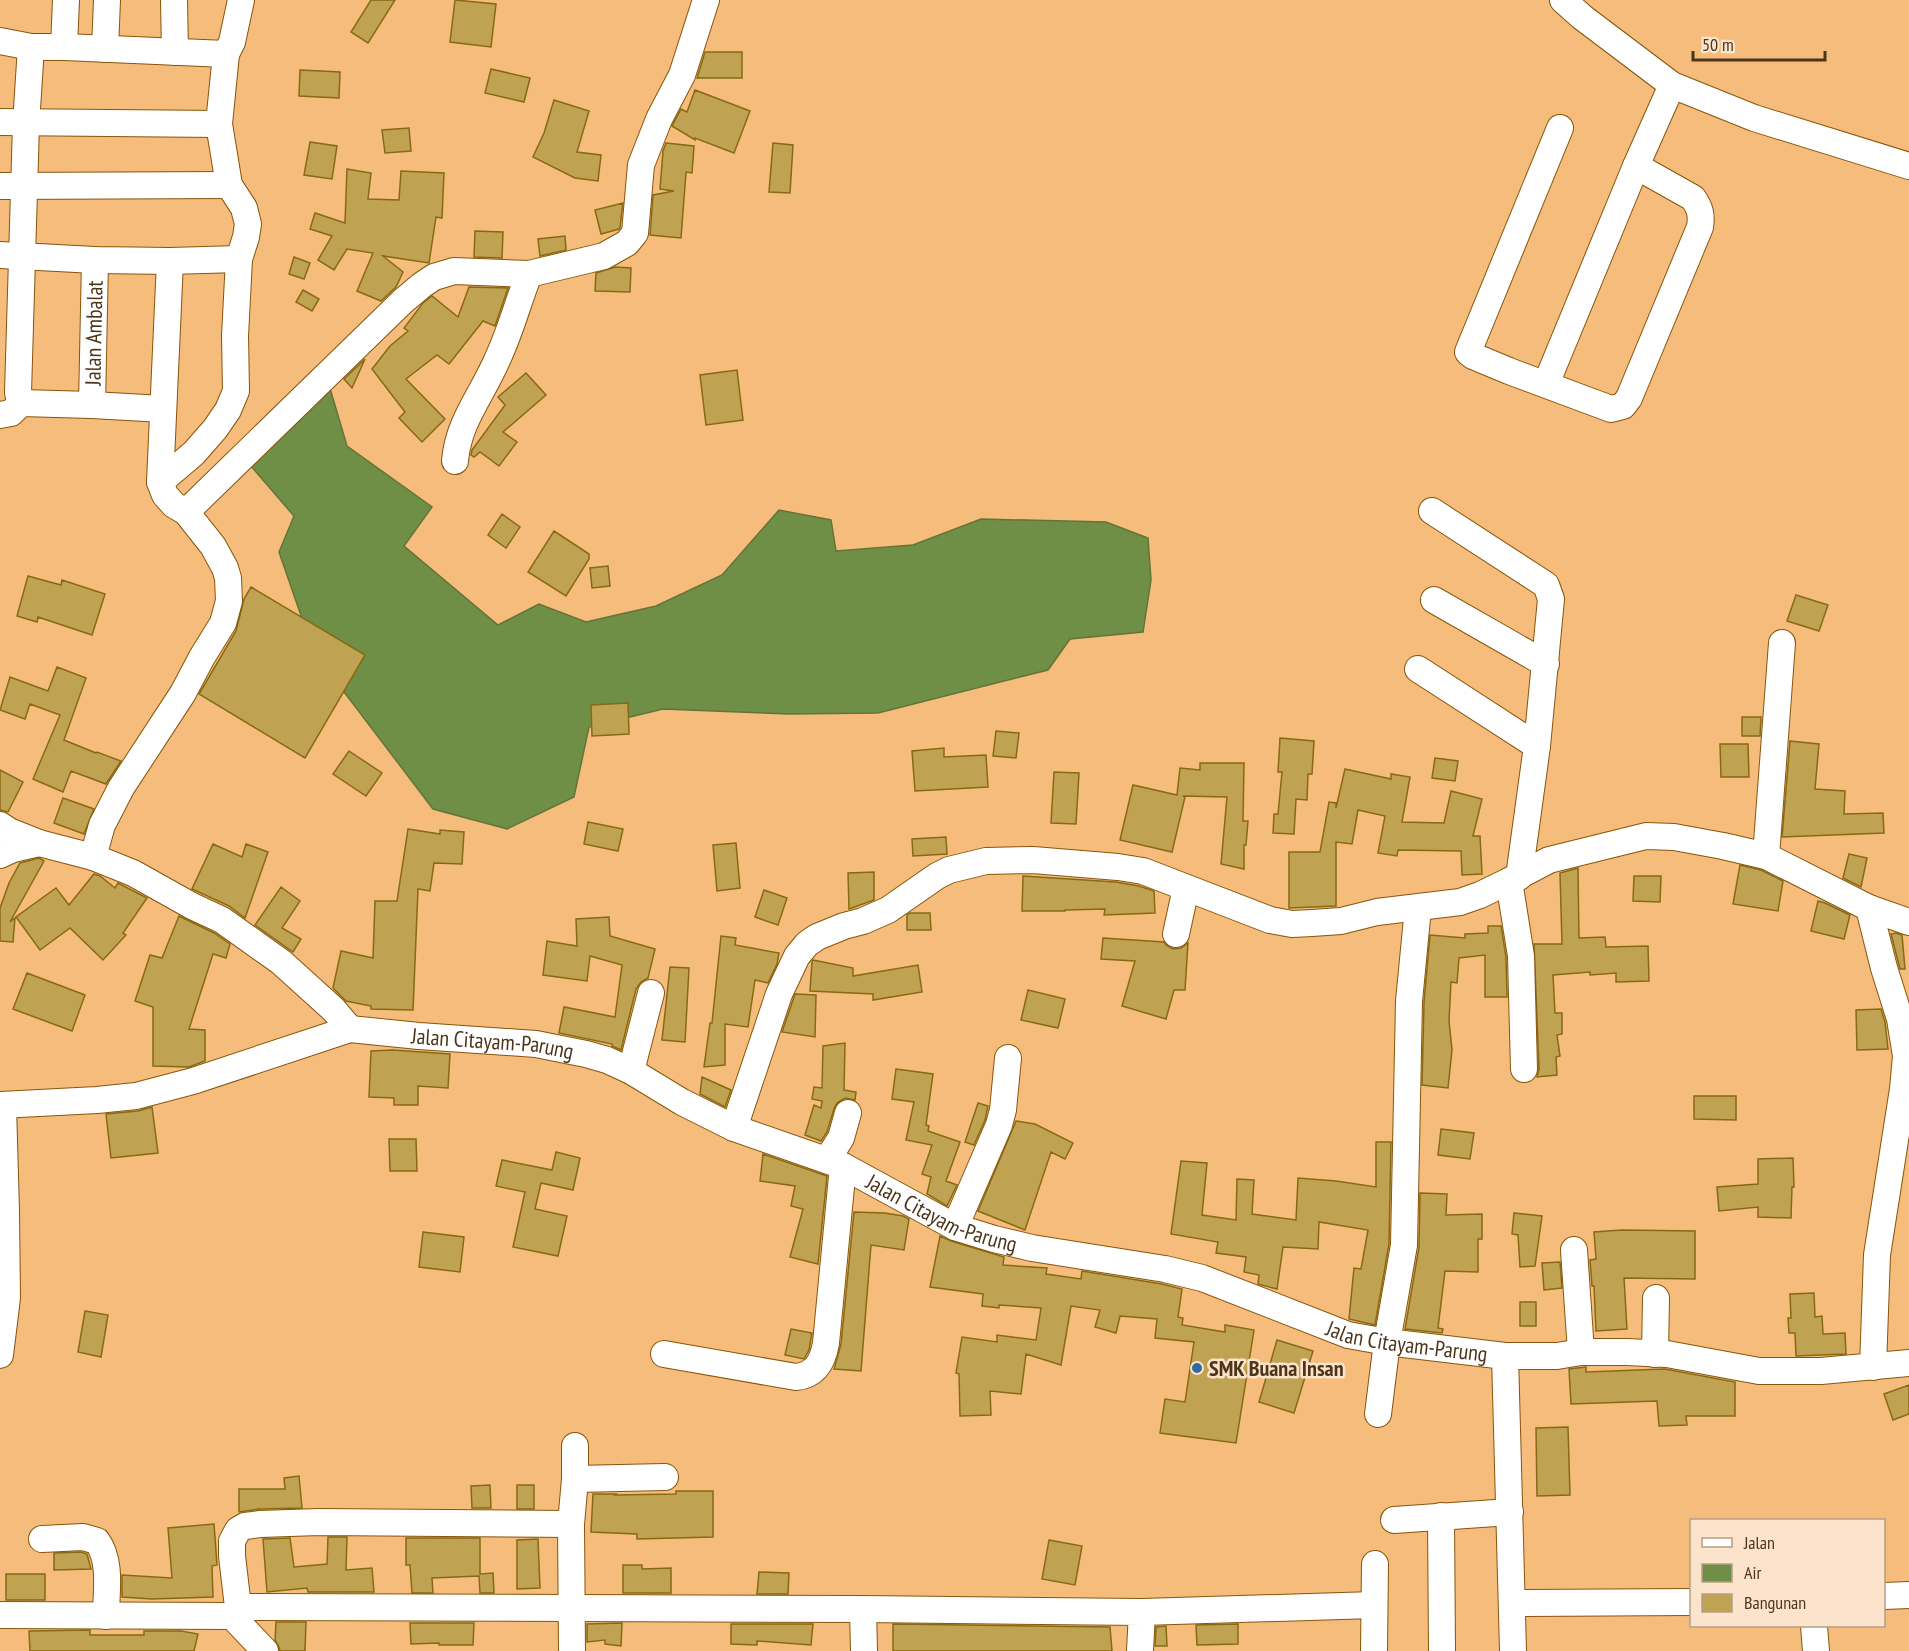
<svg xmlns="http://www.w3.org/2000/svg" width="1909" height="1651" viewBox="0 0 1909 1651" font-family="'PT Sans Narrow',sans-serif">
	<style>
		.water { fill: #6e8f45; stroke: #647438; stroke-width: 1.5 }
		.building { fill: #c0a253; stroke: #876a12; stroke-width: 1.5 }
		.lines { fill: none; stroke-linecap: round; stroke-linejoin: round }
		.minor-casing { stroke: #88550a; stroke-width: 28 }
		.minor { stroke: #fff; stroke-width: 26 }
		.poi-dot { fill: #2e6ba2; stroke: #fce4cc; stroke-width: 2 }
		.labels { text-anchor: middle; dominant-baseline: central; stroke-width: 5; stroke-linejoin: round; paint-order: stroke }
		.street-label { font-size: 22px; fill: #4c351b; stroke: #fce4cc }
		.poi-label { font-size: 22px; font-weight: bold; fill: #4c351b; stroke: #fce4cc; text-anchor: start }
	</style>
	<rect width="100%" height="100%" fill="#f5bc7c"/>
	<path class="water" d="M329 385 347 446 432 507 404 546 498 625 539 604 586 622 656 606 722 575 779 510 831 520 836 551 913 545 981 519 1106 522 1148 538 1151 580 1143 632 1070 639 1048 670 878 713 789 714 663 709 589 727 574 797 507 829 433 809 335 680 307 633 279 552 294 516 250 465Z"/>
	<path class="building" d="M371 0H395L368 43 351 32Z
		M455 0 496 4 491 47 450 42Z
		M705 52H742V78H697Z
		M491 69 530 78 524 102 485 93Z
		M300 70 340 72 339 98 299 96Z
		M695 90 750 111 734 153 695 138V140L672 126 681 109 687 112Z
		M554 100 589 111 577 152 601 155 598 181 575 178 533 157 544 133Z
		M409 128 411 151 385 153 382 130Z
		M310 142 337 146 332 179 304 175Z
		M666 143 694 146 692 173 686 172 681 238 650 235 653 195 674 191 660 189 663 151Z
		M773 143 793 145 790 193 769 192Z
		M347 169 371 173 368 199 399 200 401 171 444 173 442 218 436 217 429 263 383 256 403 272 396 287 381 301 357 291 373 253 347 249 334 270 318 260 332 236 310 229 315 213 345 223Z
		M623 203 620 227 619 229 601 234 595 210Z
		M475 231 503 232 502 258 474 257Z
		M565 236 566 250 540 256 538 239Z
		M294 257 310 263 304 279 289 274Z
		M615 267 631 268 630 292 595 291 596 273Z
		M469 287 508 288 495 326 483 321 449 364 437 355 406 379 445 419 422 442 399 418 405 412 372 369 390 346 408 331 404 328 423 303 432 296 458 317Z
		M303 290 319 299 312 311 296 302Z
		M365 359 352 388 344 379Z
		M737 370 743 420 706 425 700 375Z
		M526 373 546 395 503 432 517 442 499 466 480 452 474 457 471 455 472 450 505 405 498 397Z
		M502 514 520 527 506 548 488 535Z
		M554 531 589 554V559L566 596 528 572Z
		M608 566 610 586 592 588 590 568Z
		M28 576 61 585 62 580 105 594 92 635 38 617 37 622 17 616Z
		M251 587 365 655 305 758 199 694 236 631 244 599Z
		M1796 595 1828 605 1819 631 1787 621Z
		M57 667 86 678 64 740 96 753 97 752 121 761 106 784 71 771 63 792 33 779 60 715 30 704 25 719 0 710 10 677 48 691Z
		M628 703 629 734 592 736 591 705Z
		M1742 717H1761L1760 736H1742Z
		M996 731 1019 733 1016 758 993 756Z
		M1280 738 1314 741 1312 774H1308L1307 800 1296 799 1294 834 1273 833 1274 814H1278L1282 772H1278Z
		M1790 741 1819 744 1815 789 1845 791 1844 814 1883 813 1884 833 1782 837Z
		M1720 744H1748L1749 777H1721Z
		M944 748V757L986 755 988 787 915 791 912 751Z
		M349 751 382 773 366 796 333 774Z
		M1435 758 1458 761 1455 781 1432 778Z
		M1200 763H1244L1243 821H1248L1246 845H1244V869L1221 864 1227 797 1183 796 1185 797 1172 852 1120 840 1133 785 1177 795 1180 768 1200 770Z
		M1345 769 1391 779V774L1410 777 1402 822 1444 823 1451 791 1482 799 1473 836H1480L1482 874 1462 875 1461 851 1398 850 1397 856 1378 853 1385 816 1358 810 1352 844 1336 842V906L1289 908V852H1320L1329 802 1336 803V808Z
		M0 770 23 782 8 812 0 810Z
		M1054 772 1079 773 1076 824 1051 823Z
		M63 798 94 809 84 834 54 823Z
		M588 822 623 829 618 851 584 844Z
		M408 829 440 834V830L464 832 462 864 434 863 430 891 418 889 413 1010 371 1009V1006L346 1001 333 988 341 951 373 958 375 901H397Z
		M946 837 947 854 913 856 912 839Z
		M736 843 740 888 717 891 713 845Z
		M213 844 242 857 246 844 268 852 245 918 229 906 192 889Z
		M1849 854 1867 858 1861 887 1843 878Z
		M39 858 44 861 10 922 15 918 13 942 0 941V908L9 883 20 863Z
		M1740 865 1761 870 1783 881 1778 911 1733 904Z
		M1578 868 1579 938 1605 937 1606 947 1648 946 1649 981 1616 982V973L1590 975V972L1553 975 1555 1013H1562V1034L1557 1035 1560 1056 1556 1057 1557 1075 1537 1077 1539 1069 1534 944H1562L1560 873Z
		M874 872V900L849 909 848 873Z
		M94 874 100 876 115 888 118 883 147 898 123 933 126 935 103 960 70 928 40 950 16 917 56 888 69 905Z
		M1023 876 1116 882 1139 886 1154 891 1155 913 1104 915 1105 909 1065 910V911H1022Z
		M1634 876H1661L1660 902 1633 901Z
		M281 887 300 901 282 928 301 939 293 952 255 925Z
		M764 890 787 898 778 925 755 917Z
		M1818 901 1825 903 1850 915 1844 939 1811 931Z
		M910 913H930L931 930H907V915Z
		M179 916 214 933 230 944 226 958 213 954 189 1029 205 1030V1061L189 1067 153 1066V1007L135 1001 150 955 162 958Z
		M609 917 610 936 655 949 648 978 641 982 636 989 621 1050 612 1046V1044L559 1033 564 1007 615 1017 622 965 590 956 587 981 543 975 547 941 577 946 576 919Z
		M1488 926H1501L1506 957 1507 997H1485V955L1459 958 1457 983 1451 982 1449 1021 1452 1050 1448 1088 1422 1085 1424 1002 1430 935 1465 938V934L1488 933Z
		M1896 933 1902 935 1905 969H1900L1891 934Z
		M721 936 736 938 735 945 779 953 777 964 768 983 755 980 748 1027 725 1024V1065L704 1067 710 1023H712Z
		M1103 938 1164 942 1166 945 1173 949 1181 948 1188 943 1185 990H1174L1166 1019 1122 1006 1135 961 1101 959Z
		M813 960 853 968V976L918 965 922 992 873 1000V994L810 991 812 962Z
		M670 967 689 968 685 1042 662 1040Z
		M27 973 85 995 72 1031 13 1009Z
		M1028 990 1065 999 1058 1028 1021 1020Z
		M795 994 816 995 815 1037 782 1032Z
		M1881 1009 1885 1022 1888 1049 1857 1050 1856 1010Z
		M845 1043 844 1090 856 1092 855 1100 845 1098 837 1103 834 1109 827 1132 821 1141 805 1135 814 1105 821 1108 822 1101 812 1099 814 1087 822 1088 823 1046Z
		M393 1050 450 1054 448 1088 418 1086V1105H394V1098L369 1097 371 1051Z
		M896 1069 933 1074 926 1125 929 1126 928 1131 960 1142 946 1181 957 1185 947 1206 927 1194 931 1177 922 1174 932 1145 906 1140 914 1102 892 1099Z
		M702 1077 731 1090 725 1107 700 1094Z
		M1694 1096H1736V1120L1694 1119Z
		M978 1103 988 1106 985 1120 974 1145 965 1142Z
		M152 1107 158 1153 111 1158 106 1114 138 1111Z
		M1016 1121 1035 1124 1073 1143 1065 1159 1051 1152 1025 1230 978 1211Z
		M1441 1129 1474 1133 1470 1159 1438 1155Z
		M389 1139H416L417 1171H390Z
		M1376 1142H1391L1389 1244 1375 1325 1349 1319 1354 1268 1361 1269 1368 1230 1319 1222 1318 1249 1283 1247 1277 1289 1258 1284 1259 1275 1244 1272 1246 1257 1216 1253 1218 1242 1171 1234 1181 1161 1207 1163 1202 1215 1236 1220 1237 1179 1254 1180 1252 1214 1296 1220 1298 1178 1336 1181 1376 1187Z
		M556 1152 580 1158 573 1190 541 1183 535 1209 567 1216 558 1256 513 1247 525 1192 496 1186 502 1160 552 1170Z
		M763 1154 827 1176 818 1264 790 1257 803 1209 791 1206 795 1186 760 1181Z
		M1793 1158 1794 1187H1792L1791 1218 1758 1217V1207L1719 1211 1717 1187 1758 1184V1159Z
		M1420 1193 1447 1194 1446 1215 1482 1214V1239H1478V1272L1445 1271 1438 1328 1443 1329 1442 1333 1405 1329 1419 1247Z
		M854 1212 885 1213 903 1216 909 1219 904 1250 871 1245 861 1371 834 1369 841 1344Z
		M1514 1213 1542 1216 1535 1266 1520 1267 1518 1235 1512 1234Z
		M1622 1230 1695 1231V1279L1624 1278 1627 1329 1596 1331 1594 1286H1592L1590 1260 1596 1259 1594 1232Z
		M423 1232 464 1237 460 1272 419 1267Z
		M940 1236 951 1241 1004 1257 1003 1265 1047 1268 1046 1274 1081 1279 1082 1271 1162 1284 1182 1289 1178 1317 1183 1318 1182 1325 1225 1332V1325L1254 1330 1236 1443 1160 1433 1165 1399 1185 1402 1194 1342 1155 1338 1157 1319 1120 1316 1116 1333 1095 1327 1100 1310 1071 1306 1061 1365 1026 1354 1021 1394 990 1391 991 1415 960 1416 959 1374 956 1373 962 1337 997 1342V1335L1036 1340 1041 1308 999 1305V1308L982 1306 983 1294 930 1287Z
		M1560 1262 1562 1288 1544 1290 1542 1263Z
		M1814 1293 1815 1317 1822 1316 1823 1334 1845 1333 1846 1354 1796 1356 1795 1333H1789L1788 1318H1791L1790 1294Z
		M1520 1302H1536V1326H1520Z
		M85 1311 108 1315 101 1357 78 1352Z
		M791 1329 812 1333 809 1350 804 1359 785 1355Z
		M1277 1340 1313 1351 1294 1413 1259 1402Z
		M1586 1367V1372L1665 1369 1735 1382V1416H1686L1687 1425 1659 1426 1657 1401 1571 1404 1569 1369Z
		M1909 1385V1414L1893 1420 1884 1394Z
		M1568 1427 1570 1495 1537 1496 1536 1428Z
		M299 1476 302 1508 259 1509 239 1512V1489H285L284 1478Z
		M490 1485 491 1508H472L471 1486Z
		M517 1485H534V1509H517Z
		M676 1491H713V1537L637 1539V1534L591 1532 593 1494H616L615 1495 676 1494Z
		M214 1524 217 1565 212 1566 213 1597 152 1599 122 1597V1575L172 1578 168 1528Z
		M328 1537H347L346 1570 372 1568 374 1592H308L307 1588 267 1592 263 1539 290 1538 294 1567 327 1564Z
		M406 1538H480V1574L493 1573 494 1593H480L479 1576 432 1578 433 1593H412L410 1565H406Z
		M538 1539 540 1588 517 1589V1540Z
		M1049 1540 1082 1546 1075 1585 1042 1579Z
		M81 1552 87 1554 91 1569 54 1570V1553Z
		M623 1565H642V1569L671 1568V1593H623Z
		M759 1572 789 1573 788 1594H757Z
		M6 1574H45V1600H6Z
		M276 1622H306L305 1651H280L279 1647 275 1640Z
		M410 1623H474L473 1645H439V1643L411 1644Z
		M622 1623 621 1646 605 1644V1640L587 1642V1624Z
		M731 1624H813L811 1645 757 1641V1645L731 1644Z
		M893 1624 1110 1627 1112 1651H893Z
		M1238 1624V1644L1197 1645 1196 1625Z
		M1166 1626 1167 1646H1155L1156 1627Z
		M90 1630V1635H144V1631H181L198 1634 194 1651H30L29 1631Z"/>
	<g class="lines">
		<defs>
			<g id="minor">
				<path d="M174 0 175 52"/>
				<path d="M1563 0 1582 17 1672 85 1754 118 1909 166"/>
				<path d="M0 41 31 47H64L66 0"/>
				<path d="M64 47 226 54"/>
				<path d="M105 49 107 0"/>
				<path d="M0 122 219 124"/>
				<path d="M1560 128 1468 352 1473 356 1509 371 1611 409 1623 406 1629 398 1700 227C1702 215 1700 208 1693 198L1636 166"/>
				<path d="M0 186 229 185"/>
				<path d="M0 255 95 260 170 261 239 259"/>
				<path d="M1546 384 1636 166 1672 85"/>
				<path d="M21 403 18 393 26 124 31 47"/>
				<path id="s1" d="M92 405 95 260"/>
				<path d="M0 415 11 413 21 403 92 405 163 409"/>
				<path d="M455 461C458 422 482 395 497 360 510 333 518 302 529 274"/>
				<path d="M160 482 170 261"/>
				<path d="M1432 511 1546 585 1551 599 1537 746 1519 877"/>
				<path d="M186 512 403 301 422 285 434 277 454 271 529 274 604 256 627 243 635 233 641 165 659 119 682 75 706 0"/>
				<path d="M1434 600 1546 664"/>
				<path d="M1418 669 1537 746"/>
				<path d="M0 825 9 831 39 843 93 857 133 873 192 906 222 920 281 962 334 1010 350 1029"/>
				<path d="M0 855 13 849 39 843"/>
				<path d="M1766 856 1782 643"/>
				<path d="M93 857 102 825 121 788 183 693 202 657 223 623 229 601 228 578 225 568 213 546 186 512 174 505 165 495 160 482 194 453 215 429 228 410 236 391 235 336 239 259 246 237 248 224 244 208 229 185 219 124 226 54 232 42 241 0"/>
				<path d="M1509 881 1521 956 1524 1069"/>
				<path d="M1869 908 1884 968 1900 1019 1906 1056 1903 1089 1877 1255 1873 1367"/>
				<path d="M1176 934 1186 888"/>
				<path d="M631 1071 651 993"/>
				<path id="s2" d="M0 1105 97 1100 136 1096 193 1081 350 1029 419 1036 536 1044 586 1054 607 1060 631 1071 682 1102 734 1128 843 1166 955 1227 994 1239 1032 1248 1165 1269 1202 1278 1348 1335 1387 1342 1505 1356H1557L1581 1352H1627L1667 1354 1759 1371H1821L1909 1363"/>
				<path d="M734 1128 779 994 797 956 807 944 817 937 844 926 863 921 888 910 937 876 949 870 986 861 1033 860 1118 867 1143 871 1270 920 1292 924 1312 923 1341 921 1377 912 1460 902 1480 895 1509 881 1549 860 1646 836 1674 837 1723 846 1766 856 1869 908 1909 922"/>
				<path d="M827 1160 841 1138 848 1113"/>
				<path d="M955 1227 999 1125 1003 1110 1008 1058"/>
				<path d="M1574 1250 1581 1352"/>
				<path d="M664 1354 796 1377C816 1375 823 1361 826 1343L843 1166"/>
				<path d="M1655 1354 1656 1298"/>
				<path d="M0 1355 7 1298 6 1211 3 1105"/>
				<path d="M1505 1356 1513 1651"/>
				<path d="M1378 1414 1387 1342 1404 1245 1409 1001 1418 908"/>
				<path d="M575 1479 665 1477"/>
				<path d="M1441 1516 1442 1651"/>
				<path d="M1394 1520 1510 1512"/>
				<path d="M42 1539 83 1537 97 1541C112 1562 106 1592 106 1616"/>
				<path d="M1884 1596 1909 1595"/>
				<path d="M1512 1603 1692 1602"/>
				<path d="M238 1607 232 1556V1541L238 1530 245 1526 260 1524 319 1522 571 1524"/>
				<path d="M863 1609 1142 1612 1140 1651"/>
				<path d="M1142 1612 1374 1605"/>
				<path d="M0 1615 232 1616 265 1651"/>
				<path d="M232 1616 238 1607 863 1609 864 1651"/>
				<path d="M1814 1626 1816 1651"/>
				<path d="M572 1651 571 1524 575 1479V1446"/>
				<path d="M1374 1651 1375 1564"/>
			</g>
		</defs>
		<use href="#minor" class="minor-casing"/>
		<use href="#minor" class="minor"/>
	</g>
	<circle class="poi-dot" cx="1197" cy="1368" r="6"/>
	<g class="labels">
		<g class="street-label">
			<text stroke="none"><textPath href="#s1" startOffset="72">Jalan Ambalat</textPath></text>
			<text stroke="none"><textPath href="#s2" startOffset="504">Jalan Citayam-Parung</textPath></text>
			<text stroke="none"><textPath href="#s2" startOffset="990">Jalan Citayam-Parung</textPath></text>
			<text stroke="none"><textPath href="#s2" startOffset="1476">Jalan Citayam-Parung</textPath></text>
		</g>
		<g class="poi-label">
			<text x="1209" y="1368">SMK Buana Insan</text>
		</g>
	</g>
	<rect x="1690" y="1519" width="195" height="108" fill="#fce4cc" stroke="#b69e85" stroke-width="1.5"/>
	<rect x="1702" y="1538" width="30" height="9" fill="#ffffff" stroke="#b69e85" stroke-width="1.5"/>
	<text x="1744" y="1549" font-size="18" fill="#4c351b">Jalan</text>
	<rect x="1702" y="1564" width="30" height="18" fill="#6e8f45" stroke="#b69e85" stroke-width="1.5"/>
	<text x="1744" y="1579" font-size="18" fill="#4c351b">Air</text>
	<rect x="1702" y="1594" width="30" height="18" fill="#c0a253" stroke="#b69e85" stroke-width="1.5"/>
	<text x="1744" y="1609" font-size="18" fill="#4c351b">Bangunan</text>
	<path d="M1693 51v9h132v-9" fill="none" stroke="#4c351b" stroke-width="3"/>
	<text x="1702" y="51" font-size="18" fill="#4c351b" stroke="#fce4cc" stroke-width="4.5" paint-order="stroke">50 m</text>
</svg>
